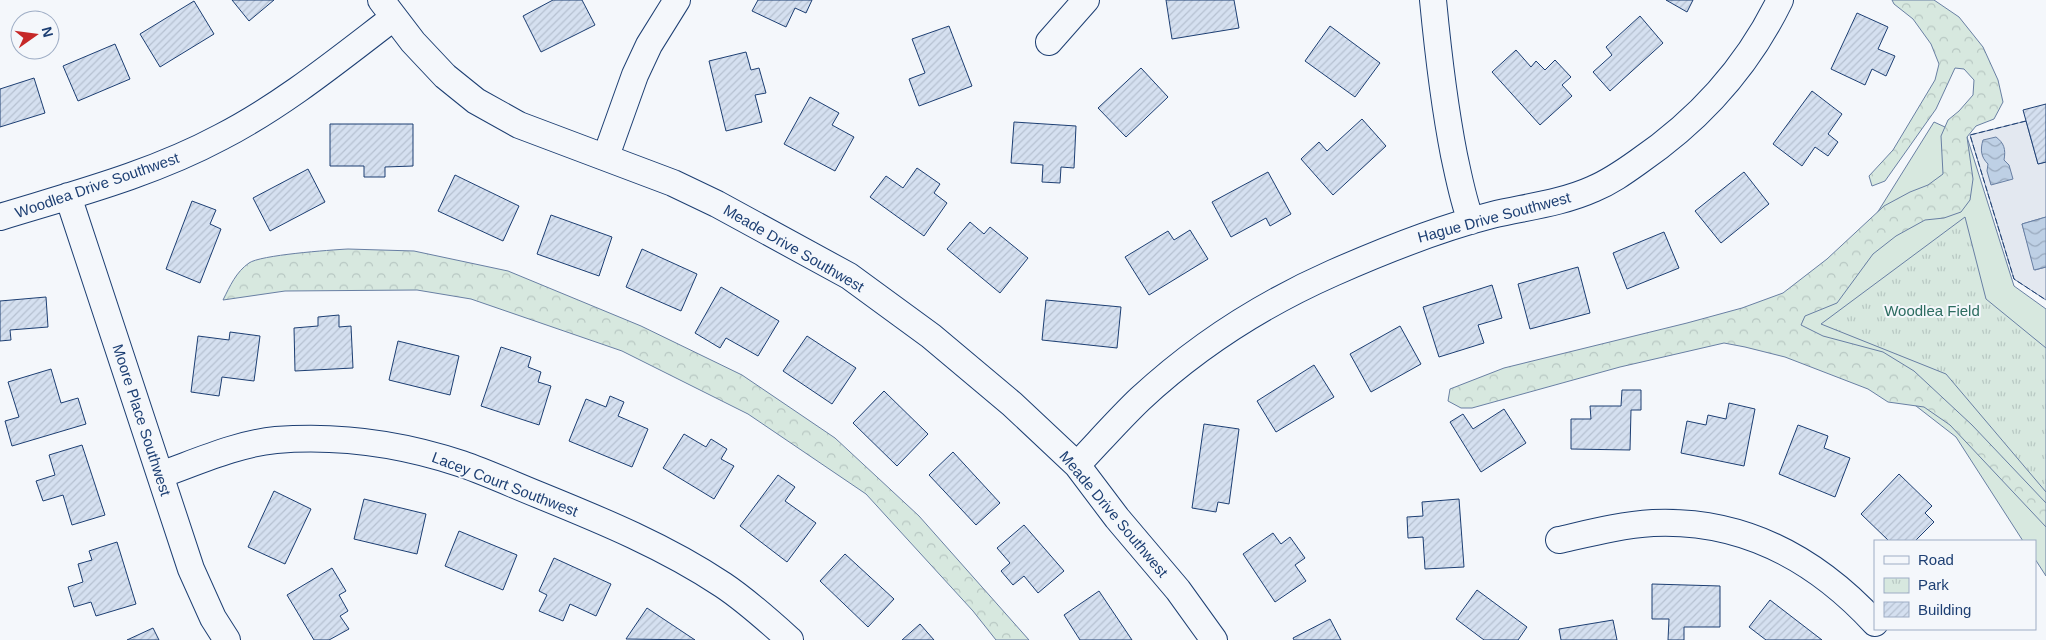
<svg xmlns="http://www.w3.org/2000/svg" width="2046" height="640" viewBox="0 0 2046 640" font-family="Arial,sans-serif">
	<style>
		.green { fill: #d7e8df; stroke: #687fa3 }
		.forest { fill: url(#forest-crowns); stroke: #687fa3 }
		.park { fill: url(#park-tufts); stroke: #687fa3 }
		.parking { fill: #e3e8f0; stroke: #687fa3 }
		.water { fill: url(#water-waves); stroke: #687fa3 }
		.building { fill: url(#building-hatch); stroke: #1d3f73 }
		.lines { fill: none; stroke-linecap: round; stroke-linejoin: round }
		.minor-casing { stroke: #1d3f73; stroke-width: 28 }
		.minor { stroke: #f4f7fb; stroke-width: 26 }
		.fence { stroke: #1d3f73; stroke-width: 1; stroke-dasharray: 6 2.5; stroke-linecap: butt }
		.labels { text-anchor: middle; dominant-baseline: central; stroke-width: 4; stroke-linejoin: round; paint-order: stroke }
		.street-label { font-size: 15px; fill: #1d3f73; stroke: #f4f7fb }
		.park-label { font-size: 15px; fill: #2c6c60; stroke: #f4f7fb }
	</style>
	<defs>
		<pattern id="forest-crowns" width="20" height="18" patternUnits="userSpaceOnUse" patternTransform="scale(1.25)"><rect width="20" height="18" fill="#d7e8df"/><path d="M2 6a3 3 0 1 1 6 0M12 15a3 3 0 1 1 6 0" fill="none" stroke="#b8c8c3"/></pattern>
		<pattern id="park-tufts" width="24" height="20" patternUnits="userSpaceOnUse" patternTransform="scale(1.25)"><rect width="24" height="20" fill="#d7e8df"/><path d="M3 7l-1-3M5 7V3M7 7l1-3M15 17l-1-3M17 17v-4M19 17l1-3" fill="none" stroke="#b8c8c3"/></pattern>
		<pattern id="water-waves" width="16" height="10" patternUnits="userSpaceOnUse" patternTransform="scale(1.25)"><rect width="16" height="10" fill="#bed0e5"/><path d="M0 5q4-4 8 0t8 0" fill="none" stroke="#9aaabe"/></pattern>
		<pattern id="building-hatch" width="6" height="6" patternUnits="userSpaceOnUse" patternTransform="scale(1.25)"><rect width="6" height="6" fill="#d5e0f0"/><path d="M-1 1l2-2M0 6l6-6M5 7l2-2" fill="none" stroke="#b6c1d1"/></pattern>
	</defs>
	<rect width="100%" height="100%" fill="#f4f7fb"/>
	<path class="green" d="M1934 122 1967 137 2014 286 2046 309V576L2035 559V541H2023L1956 437 1880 378 1734 335 1854 250Z"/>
	<path class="forest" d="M1892 0H1934L1959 17 1983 47 1998 80 2003 102 1994 119 1976 126 1967 137 1973 179 1970 200 1961 212 1944 218 1925 220 1896 236 1873 254 1837 303 1805 316 1801 325 1823 336 1883 352 1914 371 1972 425 2046 503V527L1950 425 1924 407 1888 402 1868 389 1785 357 1745 347 1724 343 1620 367 1472 408H1461L1448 401 1450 389 1504 368 1687 323 1742 308 1783 293 1827 259 1884 206 1910 192 1928 185 1943 174 1941 136 1948 120 1959 111 1973 95 1974 80 1964 69 1955 68 1936 109 1885 181 1872 186 1869 176 1893 150 1935 80 1939 64 1931 44 1913 19 1894 4Z
		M348 249 414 251 508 271 641 326 742 375 835 438 919 516 1029 640H996L973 611 866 494 748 414 622 351 471 299 417 290 285 291 223 300C230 286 236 272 249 263 260 255 330 250 348 249Z"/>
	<path class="park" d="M1965 217 1986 299 2046 348V492L1946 374 1821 324Z"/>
	<path class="parking" d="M2026 121 2038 164 2046 162V217L2022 224 2035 270 2046 267V300L2014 279 1970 135Z"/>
	<path class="water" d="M1996 137C2004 143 2006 149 2004 160L2009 165 2013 179 1991 185 1987 171 1988 164C1981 157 1980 150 1983 140Z
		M2046 217V267L2034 270 2022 224Z"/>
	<path class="building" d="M232 0H274L249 21Z
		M553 0H582L595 25 541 52 523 16Z
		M758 0H812L806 13 795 8 786 27 752 11Z
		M1166 0H1234L1239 28 1172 39Z
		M1666 0H1693L1687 12Z
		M194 1 214 34 160 67 140 34Z
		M1857 13 1888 27 1878 49 1895 56 1886 76 1872 69 1865 85 1831 69Z
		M1640 16 1663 43 1610 91 1593 72 1612 55 1606 47Z
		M949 26 972 86 919 106 909 79 925 73 912 39Z
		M1330 26 1380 63 1355 97 1305 61Z
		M115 44 130 79 78 101 63 66Z
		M1516 50 1531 67 1536 61 1545 70 1555 60 1571 77 1562 85 1572 96 1540 125 1492 72Z
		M746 52 751 70 759 68 766 93 755 95 762 122 726 131 709 61Z
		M1141 68 1168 97 1126 137 1098 108Z
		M34 78 45 113 0 127V89Z
		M1812 91 1842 114 1828 134 1838 142 1828 156 1815 147 1802 166 1773 144Z
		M810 97 839 113 832 125 854 137 835 171 784 144Z
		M2046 104V162L2038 164 2023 110Z
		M1362 119 1386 146 1333 195 1301 159 1319 142 1327 151Z
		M1014 122 1076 126 1074 168 1061 167 1060 183 1042 182 1043 165 1011 163Z
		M330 124H413V166L385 167V177H364V166H330Z
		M917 168 940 184 934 193 947 203 924 236 870 197 886 176 903 188Z
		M308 169 325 202 270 231 253 198Z
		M1268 172 1291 214 1270 226 1266 218 1231 237 1212 202Z
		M1744 172 1769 204 1721 243 1695 211Z
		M455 175 519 206 503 241 438 211Z
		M192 201 216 210 210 224 221 229 200 283 166 269Z
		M551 215 612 237 599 276 537 254Z
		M970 222 984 234 990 227 1028 258 1000 293 947 249Z
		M1190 230 1208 259 1149 295 1125 257 1168 231 1174 240Z
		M1664 232 1679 268 1627 289 1613 253Z
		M642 249 697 274 681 311 626 287Z
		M1578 267 1590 313 1530 329 1518 284Z
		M1492 285 1502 318 1478 325 1484 343 1439 357 1423 307Z
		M721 287 779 321 758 356 726 338 720 348 695 333Z
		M46 297 48 327 10 330 11 340 0 341V301Z
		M1046 300 1121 307 1117 348 1042 340Z
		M339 315V327L351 326 353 368 295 371 294 328 318 326V317Z
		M1400 326 1421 364 1371 392 1350 354Z
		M230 332 260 336 254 381 222 377 219 396 191 392 198 336 229 340Z
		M807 336 856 368 832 404 783 371Z
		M398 341 459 356 450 395 389 380Z
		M501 347 531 357 528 367 541 372 538 382 551 386 539 425 481 406Z
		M1314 365 1334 397 1276 432 1257 401Z
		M51 369 61 403 78 398 86 424 12 446 5 421 19 417 8 382Z
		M1622 390H1641V410H1631L1630 450 1571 449V419H1591L1590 406H1621Z
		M884 391 928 434 897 466 853 423Z
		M610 396 624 402 618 416 648 429 632 467 569 441 586 399 606 407Z
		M1729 403 1755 409 1744 466 1681 453 1687 421 1706 425 1708 415 1726 419Z
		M1504 409 1526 443 1481 472 1450 422 1463 414 1473 429Z
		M1204 424 1239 429 1229 504 1218 502 1216 512 1192 508Z
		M1798 425 1828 436 1824 448 1850 458 1835 497 1779 474Z
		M684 434 706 447 711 439 727 449 721 459 734 466 714 499 663 468Z
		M82 445 105 515 72 525 63 495 43 501 36 481 55 475 49 455Z
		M953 452 1000 503 976 525 929 475Z
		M1899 474 1932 506 1925 513 1934 522 1915 541H1889L1861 514Z
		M778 475 795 487 785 501 816 523 787 562 740 526Z
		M274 491 311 509 285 564 248 547Z
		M364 499 426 514 417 554 354 539Z
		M1459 499 1464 567 1425 569 1423 537 1408 538 1407 517 1423 516 1422 502Z
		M1024 525 1064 571 1038 593 1024 576 1013 585 1001 571 1010 563 997 548Z
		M459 531 517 555 503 590 445 566Z
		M1273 533 1281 544 1290 537 1305 558 1295 565 1306 581 1275 602 1243 554Z
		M117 542 136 604 96 616 91 602 74 607 68 587 83 582 78 564 92 560 89 551Z
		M845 554 894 599 868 627 820 581Z
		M554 558 611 584 596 616 570 604 563 621 539 611 547 595 539 591Z
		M332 568 346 591 339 595 348 611 340 616 349 629 329 640H314L287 595Z
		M1652 584 1720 586V627H1684V640H1668L1669 619H1652Z
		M1477 590 1527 627 1518 640H1484L1456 619Z
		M1099 591 1132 640H1080L1064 615Z
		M1770 600 1822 640H1766L1749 627Z
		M647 608 695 640 626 639Z
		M1330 619 1341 640H1294L1293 638Z
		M1613 620 1617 640H1561L1559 629Z
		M920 624 934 640H902Z
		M153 628 159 640H127Z"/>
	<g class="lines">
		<defs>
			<path id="minor" d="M381 0 413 42 445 76 476 101 519 125 673 183 717 204 849 276 931 336 1012 404 1077 465 1117 518 1178 590 1214 640
				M1433 0C1438 52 1444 104 1454 155 1459 178 1463 200 1471 221
				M1049 42 1086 0
				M606 156 635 75 649 45 677 0
				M68 196 191 569 213 618 227 640
				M0 217C75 194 152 174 221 137 283 105 338 60 393 18
				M1077 465C1098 443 1118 420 1140 399 1196 347 1263 304 1333 273 1385 250 1437 229 1492 215 1526 207 1562 203 1593 189 1610 182 1624 172 1638 162 1698 121 1748 66 1780 0
				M160 475C197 462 236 444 276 440 339 435 402 444 462 464 488 473 514 485 539 495 603 521 666 547 723 585 747 601 769 621 790 640
				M1559 540C1590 533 1621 525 1653 523 1743 519 1815 558 1875 623"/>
		</defs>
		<use href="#minor" class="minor-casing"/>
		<use href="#minor" class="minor"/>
		<path class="fence" d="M2026 121 1970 135 2014 279 2046 300"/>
	</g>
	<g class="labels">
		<g class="street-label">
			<text transform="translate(97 185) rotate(-19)">Woodlea Drive Southwest</text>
			<text transform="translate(1494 217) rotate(-15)">Hague Drive Southwest</text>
			<text transform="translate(794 248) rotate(30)">Meade Drive Southwest</text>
			<text transform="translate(142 420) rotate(72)">Moore Place Southwest</text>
			<text transform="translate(505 484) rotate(21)">Lacey Court Southwest</text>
			<text transform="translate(1114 514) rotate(50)">Meade Drive Southwest</text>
		</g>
		<g class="park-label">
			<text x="1932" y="310">Woodlea Field</text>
		</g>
	</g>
	<rect x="1874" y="540" width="162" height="90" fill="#f4f7fb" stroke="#9eadc5"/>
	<rect x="1884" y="556" width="25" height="8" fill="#f4f7fb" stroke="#9eadc5"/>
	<text x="1918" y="565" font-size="15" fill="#1d3f73">Road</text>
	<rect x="1884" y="578" width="25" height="15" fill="url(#park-tufts)" stroke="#9eadc5"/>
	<text x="1918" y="590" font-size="15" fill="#1d3f73">Park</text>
	<rect x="1884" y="602" width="25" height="15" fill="url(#building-hatch)" stroke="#9eadc5"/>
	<text x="1918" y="615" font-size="15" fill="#1d3f73">Building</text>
	<g transform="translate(35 35) rotate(76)"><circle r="24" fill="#f4f7fb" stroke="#9eadc5"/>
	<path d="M0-4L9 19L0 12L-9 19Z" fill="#c62828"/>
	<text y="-8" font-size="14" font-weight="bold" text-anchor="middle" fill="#1d3f73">N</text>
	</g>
</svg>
